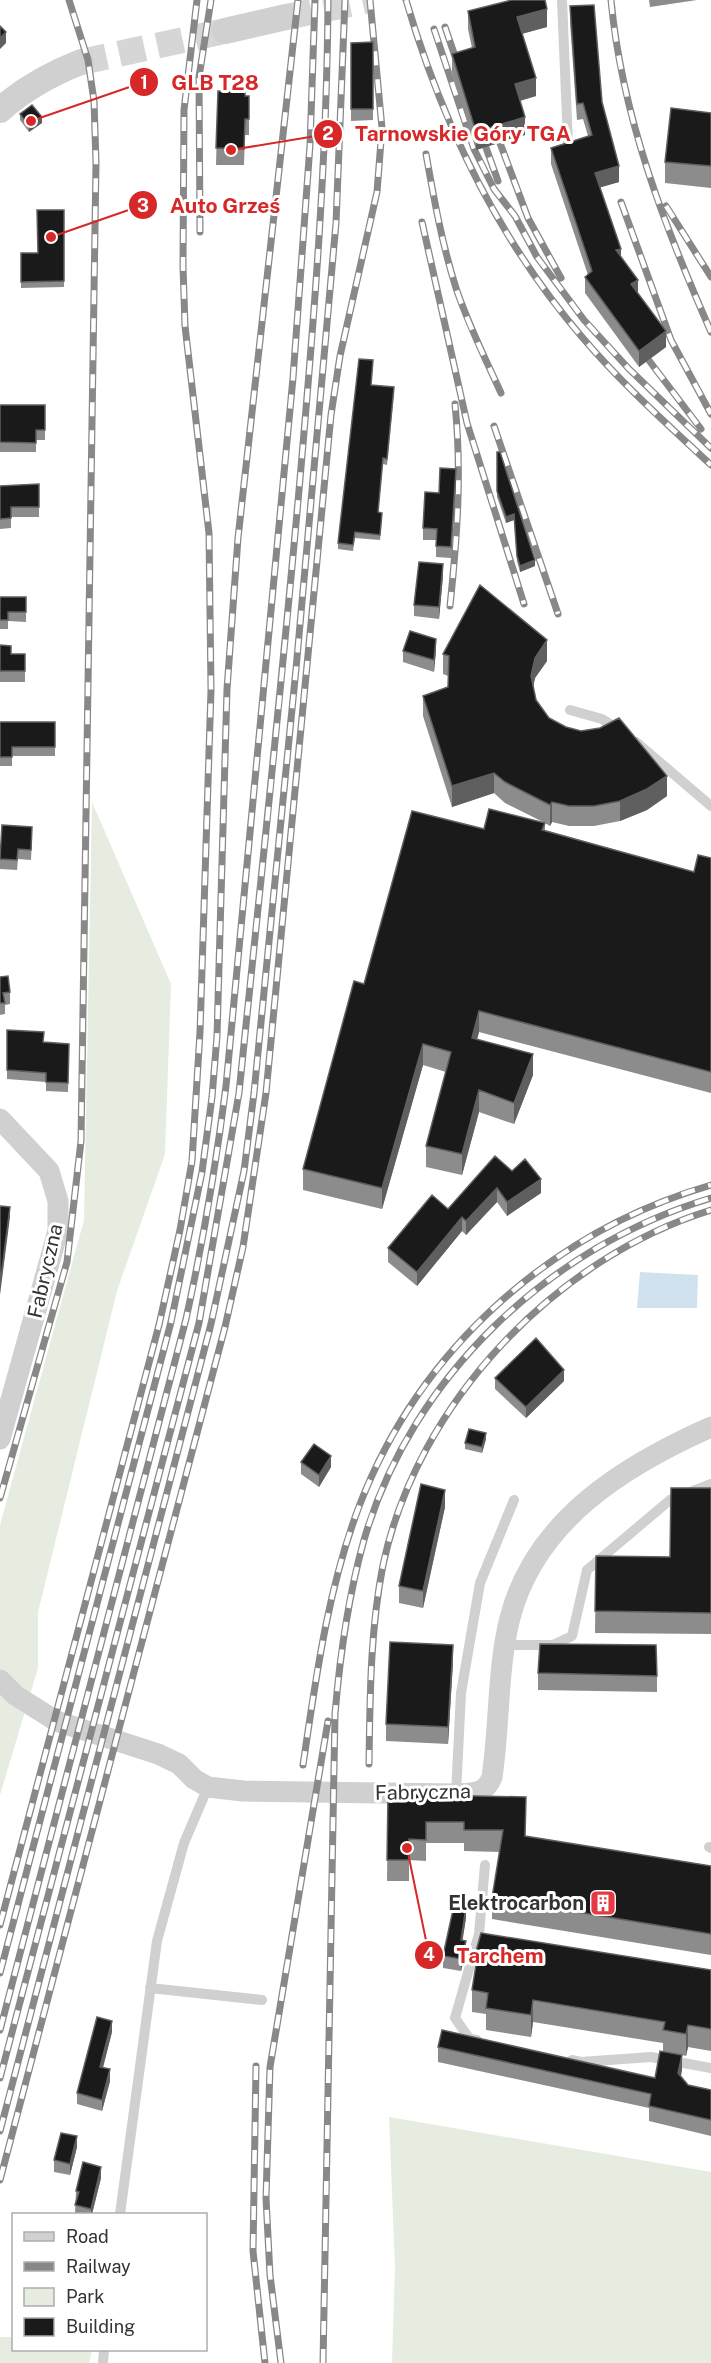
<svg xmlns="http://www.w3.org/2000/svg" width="711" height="2363" viewBox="0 0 711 2363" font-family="'Public Sans',sans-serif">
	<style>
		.green { fill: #e6ecdf }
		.water { fill: #cfe2ee }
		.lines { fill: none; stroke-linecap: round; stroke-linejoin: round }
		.tertiary-tunnel { stroke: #d6d6d6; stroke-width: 26; stroke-dasharray: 26 13; stroke-linecap: butt }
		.service { stroke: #d0d0d0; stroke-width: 10 }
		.minor { stroke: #d0d0d0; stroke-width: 21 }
		.tertiary { stroke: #d0d0d0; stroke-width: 26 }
		.rail-casing { stroke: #888; stroke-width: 7 }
		.rail { stroke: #fff; stroke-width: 4.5; stroke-dasharray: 14; stroke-linecap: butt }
		.wall { fill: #8c8c8c }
		.shaded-wall { fill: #5f5f5f }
		.building { fill: #1a1a1a; stroke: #5f5f5f; stroke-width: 1.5 }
		.labels { text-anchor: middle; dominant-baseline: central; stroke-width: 6; stroke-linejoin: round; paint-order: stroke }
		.street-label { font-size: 20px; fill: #333; stroke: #fff }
		.poi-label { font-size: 20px; font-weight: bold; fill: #333; stroke: #fff; text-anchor: end }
		.leader { fill: none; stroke: #d62828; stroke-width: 2 }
		.callout-dot { fill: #d62828; stroke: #fff; stroke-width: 2 }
		.mark-label { font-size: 18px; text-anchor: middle; font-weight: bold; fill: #fff }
		.callout-label { font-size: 21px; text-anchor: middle; font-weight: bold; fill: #d62828; stroke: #fff; stroke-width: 6; stroke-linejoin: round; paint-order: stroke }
	</style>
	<rect width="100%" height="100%" fill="#fff"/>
	<path class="green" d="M92 802 171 984 165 1154 117 1291 38 1612V1668L0 1795V1525L84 1220Z
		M389 2117 711 2172V2363H392L395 2266Z
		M0 2337H13L14 2350H92L89 2363H0Z"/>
	<path class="water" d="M640 1272 698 1275 697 1308H637Z"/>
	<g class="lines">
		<path class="tertiary-tunnel" d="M286 17 369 0
			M81 62 225 31"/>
		<path class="service" d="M562 0 568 143
			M570 710 602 719 621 731
			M636 742 711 806
			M506 1645H553L572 1636 587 1570 670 1500 711 1484
			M456 1794 461 1693 480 1583 514 1500
			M709 1847 711 1848
			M150 1988 262 2000
			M477 2040 469 2038 455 2018 479 1934 485 1865
			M572 2060 581 2062 651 2057 711 2068
			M120 2214 157 1941 184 1843 208 1787
			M103 2363 104 2350"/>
		<path class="minor" d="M0 1119 49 1171 58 1201V1231L0 1439
			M0 1680 15 1695 56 1721 158 1754 179 1764 194 1779 208 1787 243 1791 456 1794C473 1793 486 1794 492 1777 500 1724 497 1669 510 1618 535 1520 625 1465 711 1427"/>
		<path class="tertiary" d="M225 31 286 17
			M0 110C25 88 50 74 81 62"/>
		<defs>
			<path id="rail" d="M406 0C442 123 498 239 582 337 621 383 667 424 711 465
				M611 0C622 117 664 225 711 332
				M445 27 459 68
				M434 29 474 149 494 189 515 216 537 257 584 320 629 369 711 448
				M494 127 528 218 561 278
				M480 131 498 181
				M426 154C434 199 442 244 456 288 468 324 485 358 501 393
				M621 202 671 340 711 414
				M666 206 711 277
				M422 222 467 423 524 604
				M200 232 199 77 211 0
				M638 346 701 429
				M494 426 558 614
				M450 606C457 538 462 473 455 404
				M0 1498 67 1262 81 1141 96 163 94 101 88 60 69 0
				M369 1764C370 1698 370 1631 383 1565 417 1404 555 1258 711 1210
				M303 1765C316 1677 328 1587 360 1504 420 1349 552 1231 711 1185
				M0 1925 159 1325 180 1230 192 1161 200 1032 211 690 209 533 185 326 183 266 184 110 197 0
				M0 1973 171 1322 202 1172 212 1097 217 1036 227 689 238 538 298 0
				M0 2030 186 1319C203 1242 216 1165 226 1086L293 378 310 145 315 0
				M256 2066 253 2251 265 2363
				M0 2078 199 1323 239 1093C260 888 282 684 300 479 314 319 327 160 328 0
				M0 2131 211 1324 244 1171 254 1093 296 669 336 223 345 0
				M0 2180 225 1327 243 1247 266 1093 331 415 340 356 377 192 382 128 370 0
				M281 2363 270 2275 266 2198 270 2067 328 1721
				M323 2363 335 1714C340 1655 348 1597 364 1540 411 1377 550 1246 711 1198"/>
		</defs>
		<use href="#rail" class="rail-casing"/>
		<use href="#rail" class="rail"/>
	</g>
	<path class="wall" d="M649 0H697L650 7Z
		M570 6 602 102 619 182 600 187 621 257 638 293 666 347 639 367 585 293V277L588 275 551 164V148L588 136 583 119 577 120 570 23Z
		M468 11 547 27 522 34 536 96 520 101 525 135 476 150 452 72V54L472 48 468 29Z
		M373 42V120L351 121V43Z
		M218 91 249 96V135H245L244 165H216Z
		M711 113V188L665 183V162Z
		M20 114 42 123 29 132 20 120Z
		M64 210V287L21 288V253H38Z
		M373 366 371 385 394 393 387 465 383 464 378 512 382 518 380 540 355 538 353 551 338 549V543Z
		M0 405H45V440H36V452H0Z
		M497 452 535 566 520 572 517 561 514 520 506 523 497 497Z
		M456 481 451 558 436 557V540H423V528L439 493Z
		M39 484V517H11V528L0 529V486Z
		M443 576 439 619 414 616V605Z
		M0 597H26V622L8 621V629H0Z
		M0 645 11 654H25V682H0Z
		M436 650 434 672 403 662V651Z
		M443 654 547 661 535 678 533 687 536 700 549 718 667 796 647 810 620 821 594 826H569L552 822 550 826 545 823V830L694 872 711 858V1093L479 1032 477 1039 533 1075 514 1124 479 1112 462 1175 426 1167V1146L446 1072 423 1065 382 1209 303 1190V1169L364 984 484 829 545 823 505 803 494 793 452 807 423 716V696L448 687V676L443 674Z
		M0 722H55V756H12V766H0Z
		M32 837 31 860 18 859 17 870 0 869V859Z
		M0 977 10 992V1004L5 1005V1014L0 1015Z
		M7 1030 44 1043 69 1044 68 1092 46 1091V1082L7 1079Z
		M512 1171 541 1193 507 1216 497 1202 466 1235 462 1231 417 1286 388 1262V1248Z
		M495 1378 564 1381 526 1418 495 1389Z
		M486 1439 482 1453 465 1449V1443Z
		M301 1462 331 1467 319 1487 301 1474Z
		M711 1488V1634L595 1633 596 1556 670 1557Z
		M445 1507 423 1608 399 1603V1586Z
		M453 1662 448 1744 386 1741V1724Z
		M538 1673 657 1676V1692L538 1690Z
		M388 1794 525 1836 711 1866V1955L492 1919V1898L500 1852 464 1851V1843H426V1861L409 1860V1881H387Z
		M466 1918 462 1940 466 1952 461 1971 443 1968V1956Z
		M476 1951 711 1970V2051L688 2047 686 2056 682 2055V2070L681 2076 688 2085 711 2090V2136L649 2121V2108L438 2062V2047L655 2078 663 2051V2043L533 2022 531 2037 486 2030V2014L472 2012V1990L476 1968Z
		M112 2032 103 2068 110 2081 102 2111 77 2104V2093Z
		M77 2147 70 2175 54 2172V2160Z
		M101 2178 92 2214H75L76 2191Z"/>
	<path class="shaded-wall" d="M547 9V27L517 35V17Z
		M6 32V43L0 49V38Z
		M536 78V96L515 102V84Z
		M42 117V123L29 132V126Z
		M525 117V135L476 150V132Z
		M619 166V182L595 189V173Z
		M621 249V265L616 250Z
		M638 280V296L631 284Z
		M666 331V347L639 367V351Z
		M456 469V481L451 558V547Z
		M514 514V520L506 523V517Z
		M535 560V566L520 572V566Z
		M443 564V576L439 619V607Z
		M436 639V650L434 672V660Z
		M547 640V661L535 678 531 697V676L535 658Z
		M494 773V793L452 807V786Z
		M667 776V796L647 810 620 821V801Z
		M552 802V822L550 826V805Z
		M479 1011V1032L472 1059V1038Z
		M423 1044V1065L382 1209V1188Z
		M533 1054V1075L514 1124V1103Z
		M479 1090V1112L462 1175V1154Z
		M541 1179V1193L507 1216V1202Z
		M497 1188V1202L466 1235V1221Z
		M10 1207V1217L0 1295V1285Z
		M462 1217V1231L417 1286V1272Z
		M564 1370V1381L526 1418V1407Z
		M486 1433V1439L482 1453V1447Z
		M331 1456V1467L319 1487V1475Z
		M445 1490V1507L423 1608V1591Z
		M453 1645V1662L448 1744V1727Z
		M466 1907V1918L461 1951V1940Z
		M466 1941V1952L461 1971V1959Z
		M533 2000V2022L531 2037V2015Z
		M112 2021V2032L100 2078V2067Z
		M688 2025V2047L686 2056V2034Z
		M682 2055V2070L678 2088V2073Z
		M110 2069V2081L102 2111V2100Z
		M77 2136V2147L70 2175V2164Z
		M101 2167V2178L92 2214H91V2209Z"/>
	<path class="building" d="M512 0H545L547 9 517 17 536 78 515 84 525 117 476 132 452 54 475 47 468 11Z
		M594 5 602 102 619 166 595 173 621 249 616 250 638 280 631 284 666 331 639 351 585 277 592 271 551 148 592 135 583 103 577 104 570 6Z
		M0 26 6 32 0 38Z
		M373 42V109H351V43Z
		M218 91 245 92V96H249V119H245L244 149 216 148Z
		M32 105 42 117 29 126 20 114Z
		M671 108 711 113V166L665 162Z
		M37 210H64V281L21 282V253H38Z
		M359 359 373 360 371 385 394 387 387 459 383 458 378 512 382 513 380 535 355 532 353 545 338 543Z
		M0 405H45V430H36V443L0 442Z
		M497 452H500L535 560 520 566 517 556 514 514 506 517 497 491Z
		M440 468 456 469 451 547 436 546 437 529 423 528 425 492 439 493Z
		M39 484V507H11V518L0 519V486Z
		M419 562 443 564 439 607 414 605Z
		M480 585 547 640 535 658 531 676 536 700 549 718 566 727 581 731 600 728 619 718 667 776 647 789 620 801 594 806H569L552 802 550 805 505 782 494 773 452 786 423 696 448 687 449 656 443 654Z
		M0 597H26V612H8V620H0Z
		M410 631 436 639 434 660 403 651Z
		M0 645 11 646V654H25V671H0Z
		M0 722H55V747H12V757H0Z
		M489 809 545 823 542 830 694 872 698 855 711 858V1072L479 1011 472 1038 533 1054 514 1103 479 1090 462 1154 426 1146 451 1052 423 1044 382 1188 303 1169 354 981 364 984 412 811 484 829Z
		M2 825 32 827 31 850 18 849 17 860 0 859Z
		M8 976 10 992 3 993 5 1003H0V977Z
		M7 1030 44 1032 43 1042 69 1044 68 1083 46 1082V1073L7 1070Z
		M495 1156 512 1171 525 1159 541 1179 507 1202 497 1188 466 1221 462 1217 417 1272 388 1248 432 1195 448 1209Z
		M0 1206 10 1207 0 1285Z
		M536 1338 564 1370 526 1407 495 1378Z
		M469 1429 486 1433 482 1447 465 1443Z
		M314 1444 331 1456 319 1475 301 1462Z
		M421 1484 445 1490 423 1591 399 1586Z
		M671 1488H711V1613L595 1611 596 1556 670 1557Z
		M390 1642 453 1645 448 1727 386 1724Z
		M540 1644 656 1645 657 1676 538 1673Z
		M388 1794 526 1797 525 1836 711 1866V1934L492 1898 503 1830H464V1822H426V1840L409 1839V1860H387Z
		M454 1905 466 1907 461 1940 466 1941 461 1959 443 1956Z
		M481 1933 711 1970V2029L688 2025 686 2034 663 2030 665 2022 533 2000 531 2015 486 2008 488 1993 472 1990 478 1952 476 1951Z
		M97 2017 112 2021 100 2067 110 2069 102 2100 77 2093Z
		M442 2030 655 2078 660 2051 682 2055 678 2073 688 2085 711 2090V2120L649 2106 651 2094 438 2047Z
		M61 2133 77 2136 70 2164 54 2160Z
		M83 2162 101 2167 91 2209 75 2205 79 2192 76 2191Z"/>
	<defs>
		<symbol id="building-square" viewBox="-11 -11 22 22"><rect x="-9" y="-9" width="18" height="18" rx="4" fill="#e63946" stroke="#fff"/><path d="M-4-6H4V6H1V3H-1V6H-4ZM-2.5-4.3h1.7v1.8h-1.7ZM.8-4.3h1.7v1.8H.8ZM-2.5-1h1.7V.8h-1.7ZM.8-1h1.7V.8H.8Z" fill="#fff"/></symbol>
	</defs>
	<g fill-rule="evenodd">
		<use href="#building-square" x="588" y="1888" width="30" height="30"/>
	</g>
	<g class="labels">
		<g class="street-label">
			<text transform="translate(45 1271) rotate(-77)">Fabryczna</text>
			<text transform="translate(423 1792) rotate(-1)">Fabryczna</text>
		</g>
		<g class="poi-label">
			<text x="584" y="1903">Elektrocarbon</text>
		</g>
	</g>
	<path class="leader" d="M31 121L144 82M231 150L328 134M51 237L143 205M407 1848L429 1955"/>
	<g class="callout-dot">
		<circle cx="31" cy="121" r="6"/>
		<circle cx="231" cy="150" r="6"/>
		<circle cx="51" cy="237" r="6"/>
		<circle cx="407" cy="1848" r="6"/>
		<circle cx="144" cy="82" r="15"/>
		<circle cx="328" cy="134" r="15"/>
		<circle cx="143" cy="205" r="15"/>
		<circle cx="429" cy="1955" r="15"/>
	</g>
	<g class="mark-label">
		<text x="144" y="89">1</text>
		<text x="328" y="140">2</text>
		<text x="143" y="212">3</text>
		<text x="429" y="1961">4</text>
	</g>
	<g class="callout-label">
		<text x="215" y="90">GLB T28</text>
		<text x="463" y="141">Tarnowskie Góry TGA</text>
		<text x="225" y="213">Auto Grześ</text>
		<text x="500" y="1963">Tarchem</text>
	</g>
	<rect x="12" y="2213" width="195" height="138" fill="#ffffff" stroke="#adadad" stroke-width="1.5"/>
	<rect x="24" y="2232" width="30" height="9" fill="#d0d0d0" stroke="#adadad" stroke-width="1.5"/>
	<text x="66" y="2243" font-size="18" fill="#333333">Road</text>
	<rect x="24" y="2262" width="30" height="9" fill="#888888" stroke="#adadad" stroke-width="1.5"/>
	<text x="66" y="2273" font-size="18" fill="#333333">Railway</text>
	<rect x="24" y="2288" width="30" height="18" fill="#e6ecdf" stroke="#adadad" stroke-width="1.5"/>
	<text x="66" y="2303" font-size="18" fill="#333333">Park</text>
	<rect x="24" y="2318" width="30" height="18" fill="#1a1a1a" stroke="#adadad" stroke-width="1.5"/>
	<text x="66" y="2333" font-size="18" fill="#333333">Building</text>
</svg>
